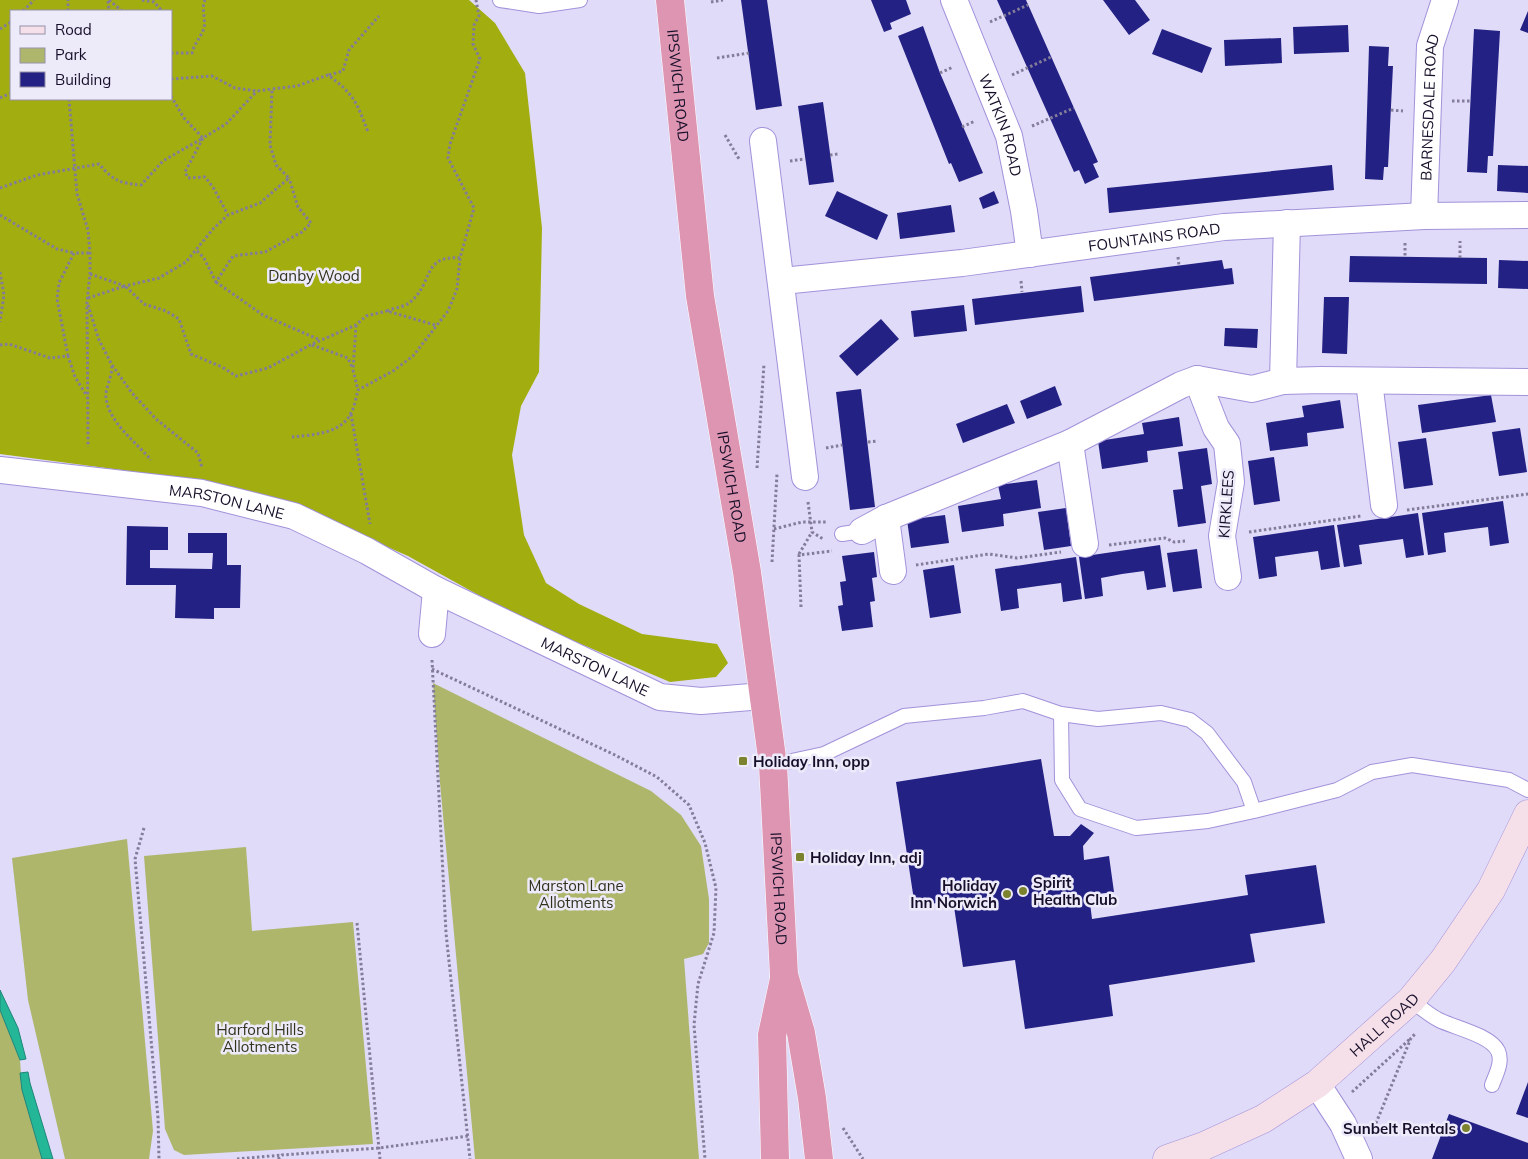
<svg xmlns="http://www.w3.org/2000/svg" width="1528" height="1159" viewBox="0 0 1528 1159" font-family="Mulish,sans-serif">
	<style>
		.green { fill: #aeb66c }
		.forest { fill: #a2ad10; fill-rule: evenodd }
		.water { fill: #23b798; stroke: #1f8577 }
		.building { fill: #232183 }
		.lines { fill: none; stroke-linecap: round; stroke-linejoin: round }
		.lane-casing { stroke: #a292da; stroke-width: 16 }
		.street-casing { stroke: #a292da; stroke-width: 28 }
		.secondary-casing { stroke: #a292da; stroke-width: 29 }
		.highway-casing { stroke: #fff; stroke-width: 29 }
		.path { stroke: #837d99; stroke-width: 3; stroke-dasharray: 2.5 2.5; stroke-linecap: butt }
		.lane { stroke: #fff; stroke-width: 14 }
		.street { stroke: #fff; stroke-width: 26 }
		.secondary { stroke: #f5dfe8; stroke-width: 28 }
		.highway { stroke: #dd95b2; stroke-width: 28 }
		.poi-dot { fill: #7c832f; stroke: #edeafa; stroke-width: 2 }
		.labels { text-anchor: middle; dominant-baseline: central; stroke-width: 5; stroke-linejoin: round; paint-order: stroke }
		.street-label { font-size: 15px; fill: #170f2a; stroke: #edeafa }
		.park-label { font-size: 15px; fill: #31331d; stroke: #edeafa }
		.poi-label { font-size: 15px; font-weight: bold; fill: #170f2a; stroke: #edeafa; text-anchor: start }
	</style>
	<rect width="100%" height="100%" fill="#e0dbf9"/>
	<path class="green" d="M433 683 651 791 681 815 701 846 709 899V943L703 954 684 959 699 1159H475L440 783Z
		M127 839 153 1131 149 1159H65L28 1000 12 858Z
		M246 847 252 931 353 922 373 1144 184 1155 174 1150 165 1129 144 856Z
		M0 1010 20 1060 22 1090 42 1159H0Z"/>
	<path class="forest" d="M0 0H469L495 23 525 73 542 228 539 372 521 406 512 455 524 535 546 583 579 604 642 634 717 644 728 663 716 677 670 682 520 618 408 556 279 499 144 473 0 454ZM11 11H171V99H11Z"/>
	<path class="water" d="M0 990 18 1028 26 1059 20 1060 0 1010Z
		M28 1072 30 1083 53 1159H42L22 1090 20 1073Z"/>
	<path class="building" d="M741 0H767L782 106 756 110Z
		M871 0H906L911 14 890 23 892 29 884 32Z
		M997 0H1026L1098 162 1093 164 1099 177 1085 184 1079 170 1074 172Z
		M1103 0H1135L1150 20 1129 35Z
		M1528 11V33L1520 30Z
		M1348 25 1349 52 1294 54 1293 27Z
		M923 26 940 73 983 173 959 182 951 163 949 164 898 36Z
		M1162 29 1212 48 1202 73 1152 54Z
		M1474 29 1500 31 1493 156H1488L1487 173 1467 172Z
		M1281 38 1282 63 1225 66 1224 40Z
		M1369 46 1389 47 1388 66H1393L1388 167H1384L1383 180 1365 179Z
		M823 102 834 182 809 185 798 106Z
		M1332 165 1334 190 1109 213 1107 188Z
		M1498 165 1528 166V193L1497 191Z
		M837 191 888 215 877 240 825 216Z
		M994 191 999 203 983 209 979 198Z
		M951 205 955 232 900 239 897 213Z
		M1350 256 1487 258V284L1349 282Z
		M1222 260 1224 269 1232 268 1234 284 1094 301 1090 277Z
		M1499 260 1528 261V289L1498 288Z
		M1081 286 1084 312 975 325 972 299Z
		M1324 297H1349L1347 354 1322 353Z
		M964 305 967 331 914 337 911 311Z
		M881 319 899 339 857 376 839 356Z
		M1225 328 1258 329 1257 348 1224 346Z
		M1055 386 1062 405 1027 419 1020 401Z
		M861 389 875 507 850 510 836 392Z
		M1491 395 1496 422 1422 433 1418 405Z
		M1340 400 1344 428 1307 433 1308 446 1270 451 1266 423 1304 417 1302 406Z
		M1007 404 1015 423 963 443 956 424Z
		M1179 417 1183 446 1147 451 1148 462 1102 469 1098 441 1144 434 1142 423Z
		M1520 428 1527 472 1499 476 1492 432Z
		M1426 438 1433 485 1404 489 1398 442Z
		M1207 448 1212 484 1201 486 1206 523 1178 527 1173 490 1183 489 1178 452Z
		M1274 457 1280 501 1254 505 1248 461Z
		M1037 480 1041 508 1003 514 1004 526 962 532 958 506 1001 499 998 485Z
		M1503 501 1509 543 1490 546 1488 527 1465 530 1444 533 1446 552 1428 555 1422 513Z
		M1066 508 1071 546 1044 550 1038 512Z
		M1418 513 1424 555 1406 558 1403 539 1359 545 1362 564 1344 567 1337 525Z
		M945 515 949 543 911 548 907 520Z
		M1334 525 1340 567 1321 570 1318 551 1296 554 1275 557 1277 576 1259 579 1253 537Z
		M127 526 168 527V550H150V568L212 569 213 553H188V533H227V565H241L240 608H214V619L175 618 176 585H126Z
		M1160 545 1166 587 1147 590 1144 571 1122 574 1101 578 1103 596 1085 599 1079 557Z
		M1197 549 1202 588 1173 592 1167 553Z
		M874 552 877 577 872 578 875 601 870 602 873 627 842 631 838 606 843 605 840 582 846 581 842 556Z
		M1076 557 1082 599 1063 602 1061 583 1038 586 1017 589 1019 608 1001 611 995 569Z
		M954 565 961 613 930 618 923 570Z
		M1041 759 1054 836H1070L1081 824 1094 833 1083 846 1084 860 1109 856 1114 892 1089 895 1092 919 1248 895 1245 875 1316 865 1325 923 1250 934 1255 962 1109 985 1113 1016 1025 1029 1015 960 963 967 953 900 915 907 896 782Z
		M1528 1082V1118L1516 1114Z
		M1449 1114 1528 1143V1159H1432Z"/>
	<g class="lines">
		<defs>
			<path id="lane" d="M500 0 539 6 580 0
				M842 534 862 531
				M1061 714 1062 780 1080 809 1136 828 1208 821 1254 811 1337 790 1372 772 1412 765 1509 780 1528 790
				M773 765 824 754 904 716 984 708 1023 701 1061 714 1098 719 1161 713 1190 720 1207 733 1244 782 1254 811
				M1411 1000C1420 1007 1429 1015 1439 1020 1455 1028 1490 1035 1498 1051 1503 1062 1496 1074 1492 1085"/>
			<g id="street">
				<path id="s1" d="M954 0 1009 136 1024 211 1030 254"/>
				<path d="M763 141 805 477"/>
				<path id="s2" d="M1424 216 1430 46 1445 0"/>
				<path id="s3" d="M782 281 962 263 1224 227 1424 216 1528 215"/>
				<path d="M1197 379 1216 428 1227 444 1231 482 1222 536 1228 577"/>
				<path d="M1283 381 1287 223"/>
				<path d="M1369 381 1384 505"/>
				<path d="M1070 443 1085 544"/>
				<path id="s4" d="M0 470 202 493 294 516 367 551 436 590 660 697 701 701 764 696"/>
				<path d="M886 518 893 571"/>
				<path d="M862 531 886 518 1070 443 1181 385 1197 379 1252 389 1283 381 1321 380 1528 382"/>
				<path d="M432 634 436 590"/>
				<path d="M1317 1084 1343 1124 1359 1159"/>
			</g>
			<g id="secondary">
				<path id="s5" d="M1167 1159 1204 1146 1263 1119 1317 1084 1411 1000 1443 961 1491 890 1528 814"/>
			</g>
			<g id="highway">
				<path id="s6" d="M670 0 700 296 747 572 773 765 784 975 801 1033 812 1098 819 1159"/>
				<path d="M775 1159 772 1035 784 979"/>
			</g>
		</defs>
		<use href="#lane" class="lane-casing"/>
		<use href="#street" class="street-casing"/>
		<use href="#secondary" class="secondary-casing"/>
		<use href="#highway" class="highway-casing"/>
		<path class="path" d="M109 0 122 11
			M142 0 154 2 162 11
			M108 1 109 11
			M711 2 723 0
			M23 11 34 0
			M68 11V0
			M990 22 1028 5
			M0 29 11 22
			M171 53H192C194 44 201 37 204 28 206 19 201 9 205 0
			M717 58 749 53
			M940 73 953 67
			M329 75 343 71 349 50 379 16
			M1012 75 1051 57
			M171 79 212 76 235 88 257 91 272 89
			M171 96 184 118 203 138 226 124 257 91
			M0 98 11 93
			M69 99 77 194 88 230 90 253V274L87 302 88 447
			M1452 101H1470
			M1391 110 1403 111
			M1032 126 1074 108
			M962 127 975 121
			M725 135 739 159
			M830 155 838 154
			M790 161 805 159
			M0 188 37 175 99 164C114 181 119 183 141 185L163 161 203 138 185 172 188 178 205 177 213 187 228 215
			M0 215 57 249 74 253
			M1405 243V257
			M197 251 204 258 216 282 233 256 265 252 302 232 311 223 298 207 289 178
			M1178 257 1179 266
			M1460 258V241
			M0 272 4 295 0 322
			M90 274 125 286 159 278 186 262 213 229 228 215 260 203 289 178 276 165 270 145 272 89 297 86 328 75C354 94 357 103 368 132
			M1021 281 1022 292
			M216 282 263 315 320 340
			M88 298 125 286 144 304 166 311 179 319 191 354 222 367 236 376 268 368 312 344 356 325 366 316 387 311
			M88 305 99 340 112 365 132 393 156 419 198 453 202 468
			M356 325 353 370 358 390
			M435 325 387 311C393 308 404 307 409 303 434 284 421 255 460 258
			M0 345 9 344 50 358 68 356 75 377 87 396
			M312 345 348 358 352 367
			M68 356 57 299 59 283 74 253H90
			M112 366C112 377 105 389 106 397 108 422 136 442 151 460
			M351 414 370 524
			M292 437C312 435 341 434 351 413 355 406 356 397 358 390L393 371 413 356 448 311 457 289 460 258 474 208 448 158 450 144 480 59 473 44 474 25 479 16 476 0
			M868 442 878 441
			M826 448 842 445
			M757 468 764 364
			M808 502 812 532 823 539
			M1407 510 1528 494
			M774 529 802 522H826
			M1249 532 1361 516
			M1109 545 1165 538 1174 542 1185 541
			M799 554 812 532
			M772 562 777 474
			M916 565 989 554 1017 558 1061 552
			M801 607 799 555 832 551
			M432 660 446 933 470 1159
			M432 669 615 755 657 777 689 805 705 843 716 888 714 933 698 984 694 1025 705 1159
			M144 828 135 859 158 1118 159 1159
			M357 923 380 1159
			M1352 1092 1410 1039
			M843 1128 863 1159
			M1374 1128 1411 1038 1415 1034
			M237 1159 282 1155
			M278 1159 282 1155 379 1148 468 1136"/>
		<use href="#lane" class="lane"/>
		<use href="#street" class="street"/>
		<use href="#secondary" class="secondary"/>
		<use href="#highway" class="highway"/>
	</g>
	<g class="poi-dot">
		<rect x="738" y="756" width="10" height="10" rx="2.5"/>
		<rect x="795" y="852" width="10" height="10" rx="2.5"/>
		<circle cx="1023" cy="891" r="5"/>
		<circle cx="1007" cy="894" r="5"/>
		<circle cx="1466" cy="1128" r="5"/>
	</g>
	<g class="labels">
		<g class="street-label">
			<text stroke="none"><textPath href="#s6" startOffset="86">IPSWICH ROAD</textPath></text>
			<text stroke="none"><textPath href="#s2" startOffset="109">BARNESDALE ROAD</textPath></text>
			<text stroke="none"><textPath href="#s1" startOffset="134">WATKIN ROAD</textPath></text>
			<text stroke="none"><textPath href="#s3" startOffset="375">FOUNTAINS ROAD</textPath></text>
			<text stroke="none"><textPath href="#s6" startOffset="491">IPSWICH ROAD</textPath></text>
			<text stroke="none"><textPath href="#s4" startOffset="229">MARSTON LANE</textPath></text>
			<text transform="translate(1226 504) rotate(-86)">KIRKLEES</text>
			<text stroke="none"><textPath href="#s4" startOffset="635">MARSTON LANE</textPath></text>
			<text stroke="none"><textPath href="#s6" startOffset="896">IPSWICH ROAD</textPath></text>
			<text stroke="none"><textPath href="#s5" startOffset="258">HALL ROAD</textPath></text>
		</g>
		<g class="park-label">
			<text x="314" y="275">Danby Wood</text>
			<text x="576" y="885">Marston Lane<tspan x="576" dy="17">Allotments</tspan></text>
			<text x="260" y="1029">Harford Hills<tspan x="260" dy="17">Allotments</tspan></text>
		</g>
		<g class="poi-label">
			<text x="753" y="761">Holiday Inn, opp</text>
			<text x="810" y="857">Holiday Inn, adj</text>
			<text x="1033" y="882">Spirit<tspan x="1033" dy="17">Health Club</tspan></text>
			<text x="997" y="885" text-anchor="end">Holiday<tspan x="997" dy="17">Inn Norwich</tspan></text>
			<text x="1456" y="1128" text-anchor="end">Sunbelt Rentals</text>
		</g>
	</g>
	<rect x="10" y="10" width="162" height="90" fill="#edeafa" stroke="#9792a7"/>
	<rect x="20" y="26" width="25" height="8" fill="#f5dfe8" stroke="#9792a7"/>
	<text x="55" y="35" font-size="15" fill="#170f2a">Road</text>
	<rect x="20" y="48" width="25" height="15" fill="#aeb66c" stroke="#9792a7"/>
	<text x="55" y="60" font-size="15" fill="#170f2a">Park</text>
	<rect x="20" y="72" width="25" height="15" fill="#232183" stroke="#9792a7"/>
	<text x="55" y="85" font-size="15" fill="#170f2a">Building</text>
</svg>
